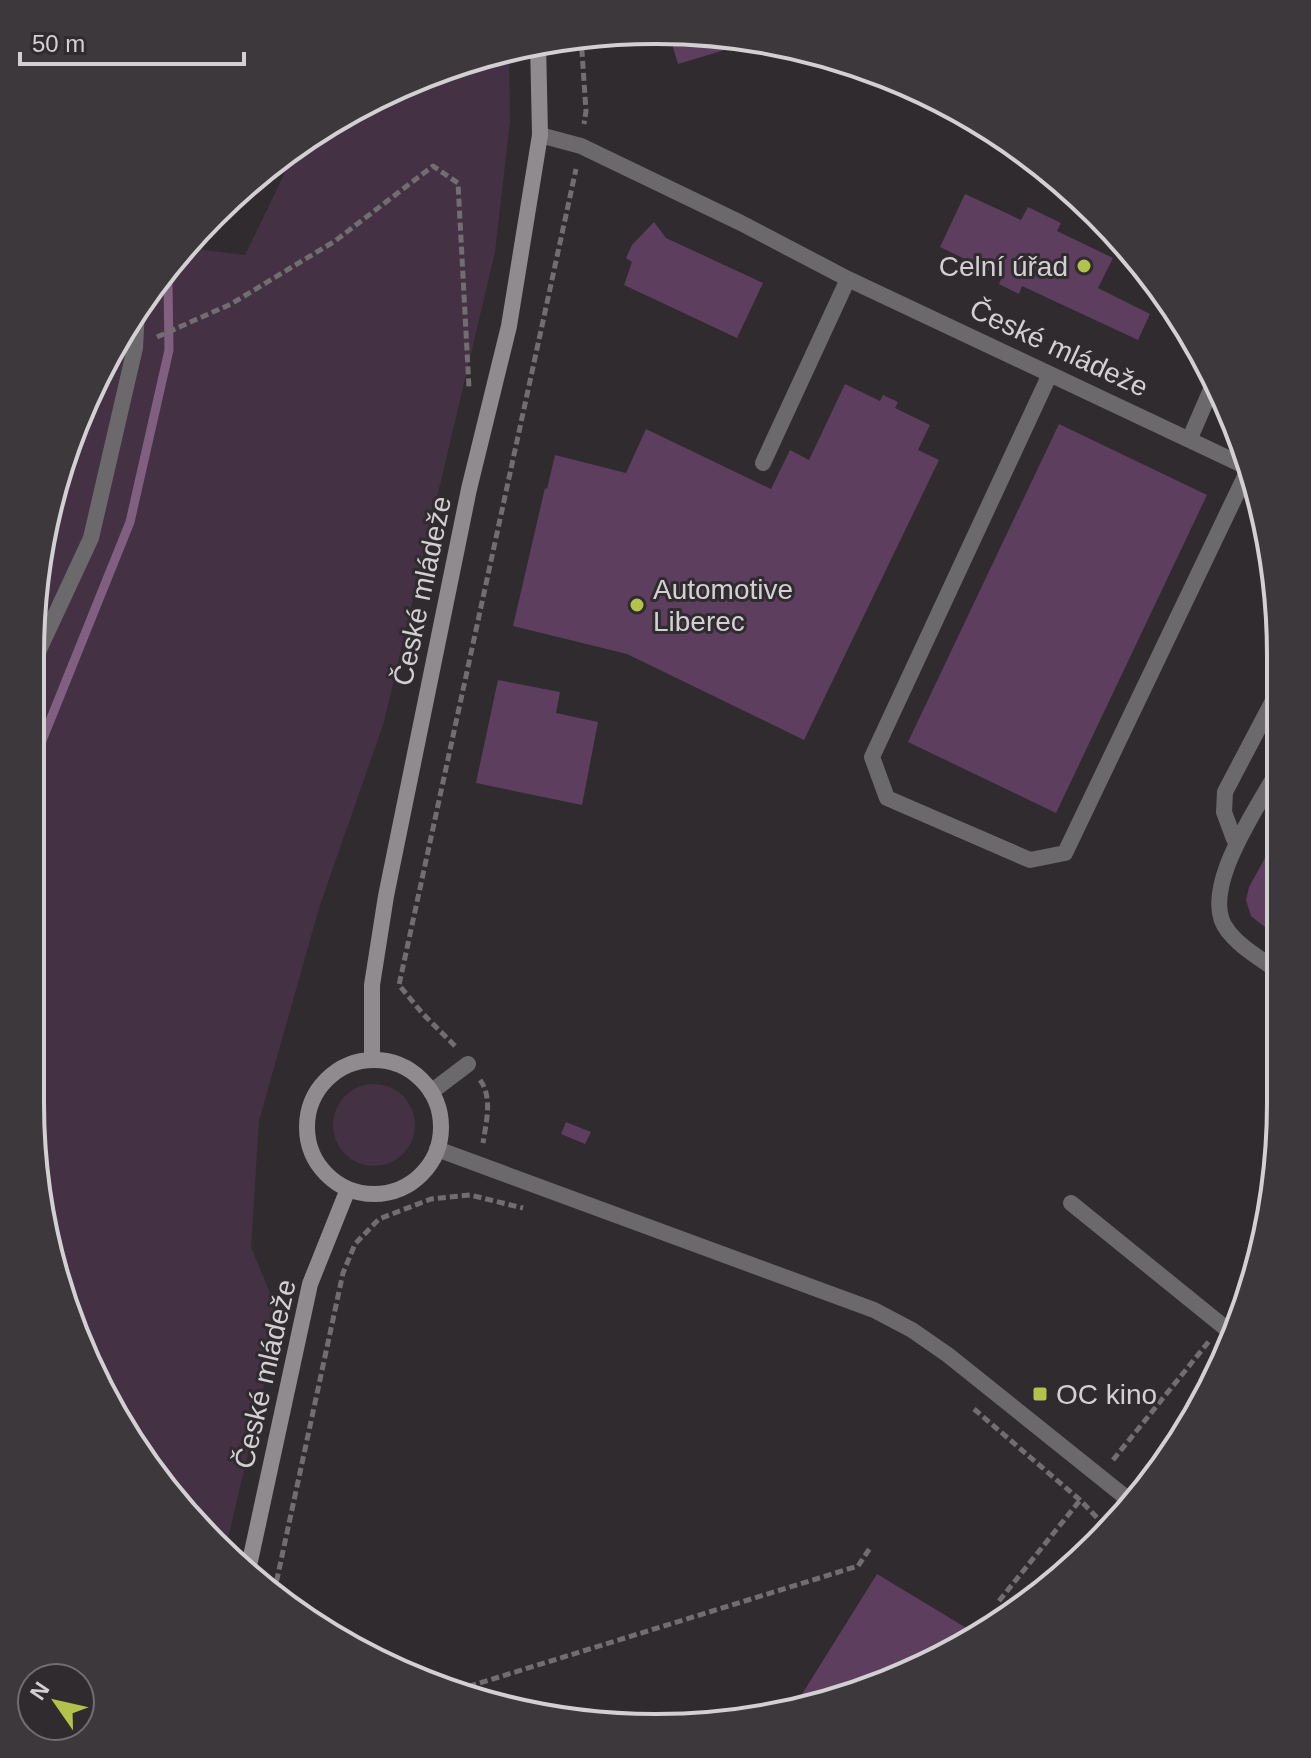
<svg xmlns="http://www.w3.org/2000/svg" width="1311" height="1758" viewBox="0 0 1311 1758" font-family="Arial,sans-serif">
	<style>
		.green { fill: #443244 }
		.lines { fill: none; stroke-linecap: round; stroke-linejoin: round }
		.stream { stroke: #805f81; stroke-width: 9 }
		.building { fill: #5d3e5e }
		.path { stroke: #716d71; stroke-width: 5; stroke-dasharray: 8 4; stroke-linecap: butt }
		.lane { stroke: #6c696c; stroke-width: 16 }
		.street { stroke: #6c696c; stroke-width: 16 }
		.secondary { stroke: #8f8b8f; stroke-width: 16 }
		.poi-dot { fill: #b3c24b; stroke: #302b2f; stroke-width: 3 }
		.labels { text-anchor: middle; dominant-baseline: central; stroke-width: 6; stroke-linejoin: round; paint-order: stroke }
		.poi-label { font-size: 28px; fill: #d3d0d3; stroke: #302b2f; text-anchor: start }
		.street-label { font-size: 28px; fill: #d3d0d3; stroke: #302b2f }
		.rim { fill: none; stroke: #d3d0d3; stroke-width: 4 }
	</style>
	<rect width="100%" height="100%" fill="#302b2f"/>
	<path class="green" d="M509 49 510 121 495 252 384 722 319 908 259 1121 251 1247 280 1317 225 1551 114 1416 51 1265 30 1103 31 615 51 495 95 378 159 275 187 248 245 255 299 144 309 135 416 78Z
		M333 1125a41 41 0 1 1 82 0a41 41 0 1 1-82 0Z"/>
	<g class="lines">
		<path class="stream" d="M31 768 130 522 169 350 168 284 172 263"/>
	</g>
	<path class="building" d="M668 31 758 40 678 64Z
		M965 194 1021 220 1028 207 1061 223 1057 231 1113 258 1098 288 1150 314 1138 340 1022 286 1019 294 999 284 1002 277 940 247Z
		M654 222 666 238 763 283 737 338 624 285 632 262 626 258 632 245Z
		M845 384 880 401 883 395 898 402 895 408 930 425 918 450 939 460 804 740 627 654 513 626 545 488 547 489 555 455 626 473 646 429 771 489 790 450 809 460Z
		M1059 424 1207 495 1056 813 908 742Z
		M498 680 560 692 556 713 598 722 582 805 476 783Z
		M1276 838V936L1251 916 1246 900 1249 887Z
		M566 1122 591 1132 585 1144 561 1134Z
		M877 1574 978 1635 857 1695 794 1707Z"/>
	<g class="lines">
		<path class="path" d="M581 37 586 111 584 124
			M157 337 231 304 335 241 433 166 458 183 469 388
			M455 1046 423 1014 399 985 576 169
			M480 1080C493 1097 486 1123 483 1143
			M1236 1308 1251 1290
			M974 1409 1080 1500 1109 1530
			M1113 1460 1210 1340
			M274 1593 343 1273 355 1244 379 1219 431 1199 470 1195 523 1208
			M999 1601 1081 1499
			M457 1690 858 1566 870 1548"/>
		<path class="lane" d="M540 135 581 146 741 223 848 279 1251 469
			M1050 374 872 757 887 798 1030 860 1065 853 1249 468
			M1190 438 1213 385
			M763 463 848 279
			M31 667 91 538 135 348 137 310
			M1276 774C1256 810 1197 894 1228 931 1240 947 1260 958 1276 970
			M1234 839 1224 812 1225 792 1276 695
			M431 1092 468 1064
			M1071 1203 1234 1335"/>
		<path class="street" d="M437 1149 874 1310 912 1330 948 1355 1134 1504"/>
		<path class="secondary" d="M372 1060V985L386 896 469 489 509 326 540 135 538 42
			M307 1127a67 67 0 1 1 134 0a67 67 0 1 1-134 0Z
			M247 1575 310 1284 348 1189"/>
	</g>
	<g class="poi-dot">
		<circle cx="1084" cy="266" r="8"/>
		<circle cx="637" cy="605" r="8"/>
		<rect x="1032" y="1386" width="16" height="16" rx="4"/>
	</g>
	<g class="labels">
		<g class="poi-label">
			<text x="1068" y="266" text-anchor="end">Celní úřad</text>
			<text x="653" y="589">Automotive<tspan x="653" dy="32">Liberec</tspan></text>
			<text x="1056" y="1394">OC kino</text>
		</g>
		<g class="street-label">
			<text transform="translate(1059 348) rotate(25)">České mládeže</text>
			<text transform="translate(422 591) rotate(-78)">České mládeže</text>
			<text transform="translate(265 1374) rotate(-77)">České mládeže</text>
		</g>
	</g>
	<path d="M0 0H1311V1758H0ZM655 44H656A611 611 0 0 1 1267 655V1103A611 611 0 0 1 656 1714H655A611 611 0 0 1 44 1103V655A611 611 0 0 1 655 44Z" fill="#3d383c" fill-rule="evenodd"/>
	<path class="rim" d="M655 44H656A611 611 0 0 1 1267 655V1103A611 611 0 0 1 656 1714H655A611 611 0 0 1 44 1103V655A611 611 0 0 1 655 44Z"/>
	<g transform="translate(56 1702) rotate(304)"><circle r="38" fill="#302b2f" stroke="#716d71" stroke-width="2"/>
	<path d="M0-6L14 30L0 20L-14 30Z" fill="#b3c24b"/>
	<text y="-12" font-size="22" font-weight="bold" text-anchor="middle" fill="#d3d0d3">N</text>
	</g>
	<path d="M20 52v12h224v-12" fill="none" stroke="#d3d0d3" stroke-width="4"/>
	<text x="32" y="52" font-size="24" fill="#d3d0d3" stroke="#302b2f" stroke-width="6" paint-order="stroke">50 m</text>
</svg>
